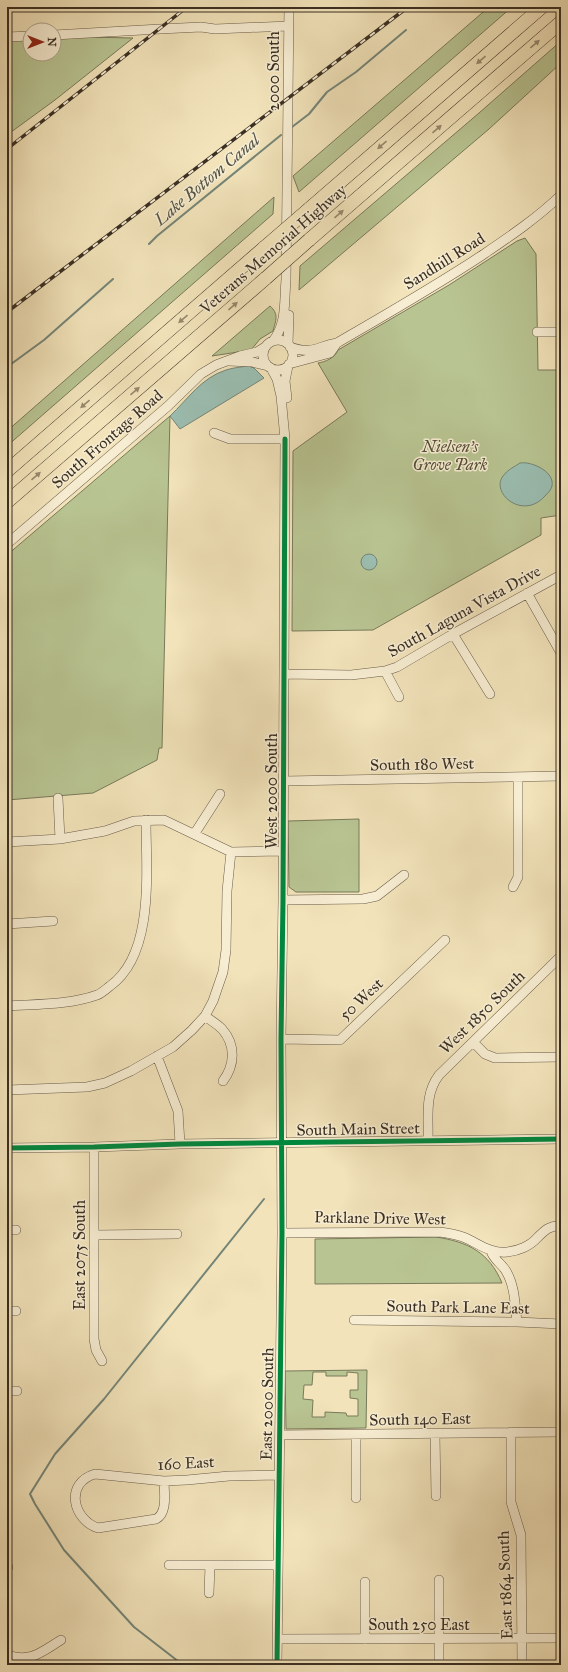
<svg xmlns="http://www.w3.org/2000/svg" width="568" height="1672" viewBox="0 0 568 1672" font-family="'IM FELL Great Primer',serif">
	<style>
		.green { fill: #b8c492; stroke: #797a5a; fill-rule: evenodd }
		.water { fill: #9bbeb1; stroke: #748578 }
		.lines { fill: none; stroke-linecap: round; stroke-linejoin: round }
		.stream { stroke: #748578; stroke-width: 2 }
		.minor-casing { stroke: #685c49; stroke-width: 10 }
		.highway-casing { stroke: #3a2f23; stroke-width: 14 }
		.minor { stroke: #f7edd2; stroke-width: 9 }
		.highway { stroke: #f2e3ba; stroke-width: 13 }
		.rail-casing { stroke: #3a2f23; stroke-width: 3.5 }
		.rail { stroke: #f7edd2; stroke-width: 2; stroke-dasharray: 6; stroke-linecap: butt }
		.highway-bridge-casing { stroke: #3a2f23; stroke-width: 14; stroke-linecap: butt }
		.highway-bridge { stroke: #f2e3ba; stroke-width: 13 }
		.cycleway-casing { stroke: #f7edd2; stroke-width: 8 }
		.cycleway { stroke: #00873e; stroke-width: 5 }
		.oneway { fill: #96896e }
		.labels { text-anchor: middle; dominant-baseline: central; stroke-width: 3; stroke-linejoin: round; paint-order: stroke }
		.street-label { font-size: 16px; fill: #3a2f23; stroke: #f7edd2 }
		.park-label { font-size: 16px; font-style: italic; fill: #534d39; stroke: #f7edd2 }
		.water-label { font-size: 17px; font-style: italic; fill: #525346; stroke: #f7edd2 }
	</style>
	<rect width="100%" height="100%" fill="#f2e3ba"/>
	<filter id="stains"><feTurbulence type="fractalNoise" baseFrequency=".005" numOctaves="4"/><feColorMatrix values="0 0 0 0 .2 0 0 0 0 .09 0 0 0 0 .02 0 0 0 .5 -.17"/></filter>
	<radialGradient id="worn" r=".72"><stop offset=".6" stop-color="#630" stop-opacity="0"/><stop offset="1" stop-color="#630" stop-opacity=".3"/></radialGradient>
	<path class="green" d="M489 7H512L299 192 293 176Z
		M84 37 133 38 55 100 7 135V41L30 40V54H54V39Z
		M561 41V63L489 129 299 290 300 266 479 113Z
		M274 197 273 214 7 446V431Z
		M525 238 536 254 538 370H561V515L541 518V535L373 630 292 631 293 451 347 412 318 363C325 362 335 358 338 350L449 285 517 241Z
		M270 306C279 314 276 320 273 331L260 339 251 350 212 356Z
		M170 416 162 748H159L157 760 93 793 7 800V555Z
		M359 819V892H296L289 887 288 821Z
		M436 1237C468 1242 489 1252 502 1283L315 1284V1239Z
		M367 1370 366 1428 286 1429 285 1371ZM313 1372H326V1376H347V1372L358 1373V1390H350V1398L358 1399V1416H347L346 1413 325 1412V1417H312L313 1400 303 1399 304 1385H312Z"/>
	<path class="water" d="M248 366 254 368 264 378 180 429 170 416C188 399 201 378 226 370 232 368 240 367 248 366Z
		M520 463C532 461 555 472 552 486 551 490 548 493 545 496 523 521 490 493 503 476 507 470 514 467 520 463Z
		M361 562a8 8 0 1 1 16 0a8 8 0 1 1-16 0Z"/>
	<g class="lines">
		<path class="stream" d="M292 127 309 114 327 92 356 72 406 30
			M149 244 157 236 281 135
			M7 367 44 340 113 279
			M183 1665 134 1627 64 1550 35 1504 30 1494 55 1454 104 1399 264 1199"/>
		<defs>
			<path id="minor" d="M54 35 160 29 201 27 215 29 288 26
				M7 37 30 36
				M537 332H561
				M263 355a15 15 0 1 1 30 0a15 15 0 1 1-30 0Z
				M273 341C287 323 284 301 286 280L289 7
				M288 344 289 315
				M290 347C313 355 315 347 337 343 385 315 434 287 481 256 509 237 536 219 561 195
				M229 361 252 362 268 366
				M289 364 330 353 337 343
				M271 368 277 379 281 396 285 439 283 900 281 1039 282 1233 277 1665
				M287 398 285 381 288 366
				M214 433 230 439H285
				M7 544 168 406 201 374 216 365 240 356 257 352 265 347
				M527 593 561 653
				M453 634 490 694
				M385 671 399 697
				M285 674 351 675 385 671 397 667 453 634 561 575
				M284 781 561 776
				M58 798 60 839
				M195 833 220 794
				M7 842 60 839 105 831 134 821 164 820 231 852 283 851
				M513 887 518 877V777
				M283 900 363 899 377 896 404 875
				M7 924 53 921
				M7 1006C37 1004 69 1005 97 995 102 993 106 989 110 986 155 954 146 870 146 820
				M205 1016C210 1020 217 1024 222 1029 236 1045 235 1065 223 1081
				M281 1039 340 1040 445 940
				M473 1042 485 1054 495 1058 561 1057
				M157 1056 178 1111 180 1144
				M7 1090 87 1087 105 1083 131 1071 173 1047 192 1030 205 1016 213 1001 223 972 226 950 227 891 231 852
				M428 1141C429 1117 424 1095 439 1075L561 956
				M94 1147V1339L96 1350 102 1361
				M7 1148 94 1147 180 1144 561 1139
				M7 1230H16
				M282 1233 439 1232C447 1233 455 1234 463 1237 478 1243 490 1254 507 1252 518 1251 530 1246 537 1238 545 1230 550 1225 561 1226
				M95 1235 177 1234
				M491 1251C493 1259 502 1264 506 1271 515 1286 515 1305 517 1322
				M7 1311H16
				M354 1320 517 1322 561 1324
				M7 1391H17
				M511 1432V1502L521 1535 522 1665
				M435 1434 436 1496
				M280 1435 561 1432
				M164 1481C164 1492 168 1513 156 1519L98 1528C73 1520 64 1483 95 1474L164 1481 187 1480 229 1476 279 1475
				M356 1498V1435
				M169 1565H278
				M7 1566 8 1567
				M209 1593 210 1565
				M277 1639 561 1638
				M365 1639V1582
				M7 1655C31 1663 41 1652 61 1640
				M439 1665V1580"/>
			<path id="highway" d="M309 209 542 7
				M309 240 561 22
				M7 471 265 247
				M7 502 266 278"/>
		</defs>
		<use href="#minor" class="minor-casing"/>
		<use href="#highway" class="highway-casing"/>
		<use href="#minor" class="minor"/>
		<use href="#highway" class="highway"/>
		<defs>
			<path id="rail" d="M7 149 187 7
				M7 312 408 7"/>
		</defs>
		<use href="#rail" class="rail-casing"/>
		<use href="#rail" class="rail"/>
		<defs>
			<path id="highway-bridge" d="M265 247 309 209
				M266 278 309 240"/>
		</defs>
		<use href="#highway-bridge" class="highway-bridge-casing"/>
		<use href="#highway-bridge" class="highway-bridge"/>
		<defs>
			<path id="cycleway" d="M7 1148 94 1147 180 1144 561 1139
				M277 1665 282 1233 281 1039 283 900 285 439"/>
		</defs>
		<use href="#cycleway" class="cycleway-casing"/>
		<use href="#cycleway" class="cycleway"/>
	</g>
	<defs><path id="oneway-solid" d="M-6-.8H1V-3.2L6.5 0L1 3.2V.8H-6Z"/></defs>
	<g class="oneway">
		<use href="#oneway-solid" transform="translate(535 44) rotate(-41)"/>
		<use href="#oneway-solid" transform="translate(481 60) rotate(139)"/>
		<use href="#oneway-solid" transform="translate(437 129) rotate(-41)"/>
		<use href="#oneway-solid" transform="translate(382 145) rotate(139)"/>
		<use href="#oneway-solid" transform="translate(339 214) rotate(-41)"/>
		<use href="#oneway-solid" transform="translate(233 306) rotate(-41)"/>
		<use href="#oneway-solid" transform="translate(183 319) rotate(139)"/>
		<use href="#oneway-solid" transform="translate(135 391) rotate(-41)"/>
		<use href="#oneway-solid" transform="translate(85 404) rotate(139)"/>
		<use href="#oneway-solid" transform="translate(36 476) rotate(-41)"/>
	</g>
	<g class="labels">
		<g class="street-label">
			<text transform="translate(273 71) rotate(-90)">2000 South</text>
			<text transform="translate(273 249) rotate(-41)">Veterans Memorial Highway</text>
			<text transform="translate(444 261) rotate(-32)">Sandhill Road</text>
			<text transform="translate(107 439) rotate(-41)">South Frontage Road</text>
			<text transform="translate(464 611) rotate(-29)">South Laguna Vista Drive</text>
			<text transform="translate(422 764) rotate(-1)">South 180 West</text>
			<text transform="translate(271 791) rotate(-90)">West 2000 South</text>
			<text transform="translate(361 999) rotate(-43)">50 West</text>
			<text transform="translate(482 1012) rotate(-44)">West 1850 South</text>
			<text transform="translate(358 1129) rotate(-1)">South Main Street</text>
			<text transform="translate(380 1218) rotate(1)">Parklane Drive West</text>
			<text transform="translate(79 1255) rotate(-90)">East 2075 South</text>
			<text transform="translate(458 1307) rotate(1)">South Park Lane East</text>
			<text transform="translate(267 1404) rotate(-89)">East 2000 South</text>
			<text transform="translate(420 1419) rotate(-1)">South 140 East</text>
			<text transform="translate(186 1463) rotate(-3)">160 East</text>
			<text transform="translate(505 1585) rotate(-92)">East 1864 South</text>
			<text x="419" y="1624">South 250 East</text>
		</g>
		<g class="park-label">
			<text x="450" y="446">Nielsen's<tspan x="450" dy="18">Grove Park</tspan></text>
		</g>
		<g class="water-label">
			<text transform="translate(207 180) rotate(-40)">Lake Bottom Canal</text>
		</g>
	</g>
	<rect width="568" height="1672" fill="none" stroke="#f2e3ba" stroke-width="24"/>
	<rect x="8" y="8" width="552" height="1656" fill="none" stroke="#3a2f23" stroke-width="2"/>
	<rect x="12" y="12" width="544" height="1648" fill="none" stroke="#3a2f23"/>
	<g transform="translate(42 42) rotate(90)"><circle r="19" fill="#f7edd2" stroke="#aba18c"/>
	<path d="M0-3L7 15L0 10L-7 15Z" fill="#8f2418"/>
	<text y="-6" font-size="11" font-weight="bold" text-anchor="middle" fill="#3a2f23">N</text>
	</g>
	<rect width="100%" height="100%" filter="url(#stains)"/>
	<rect width="100%" height="100%" fill="url(#worn)"/>
</svg>
